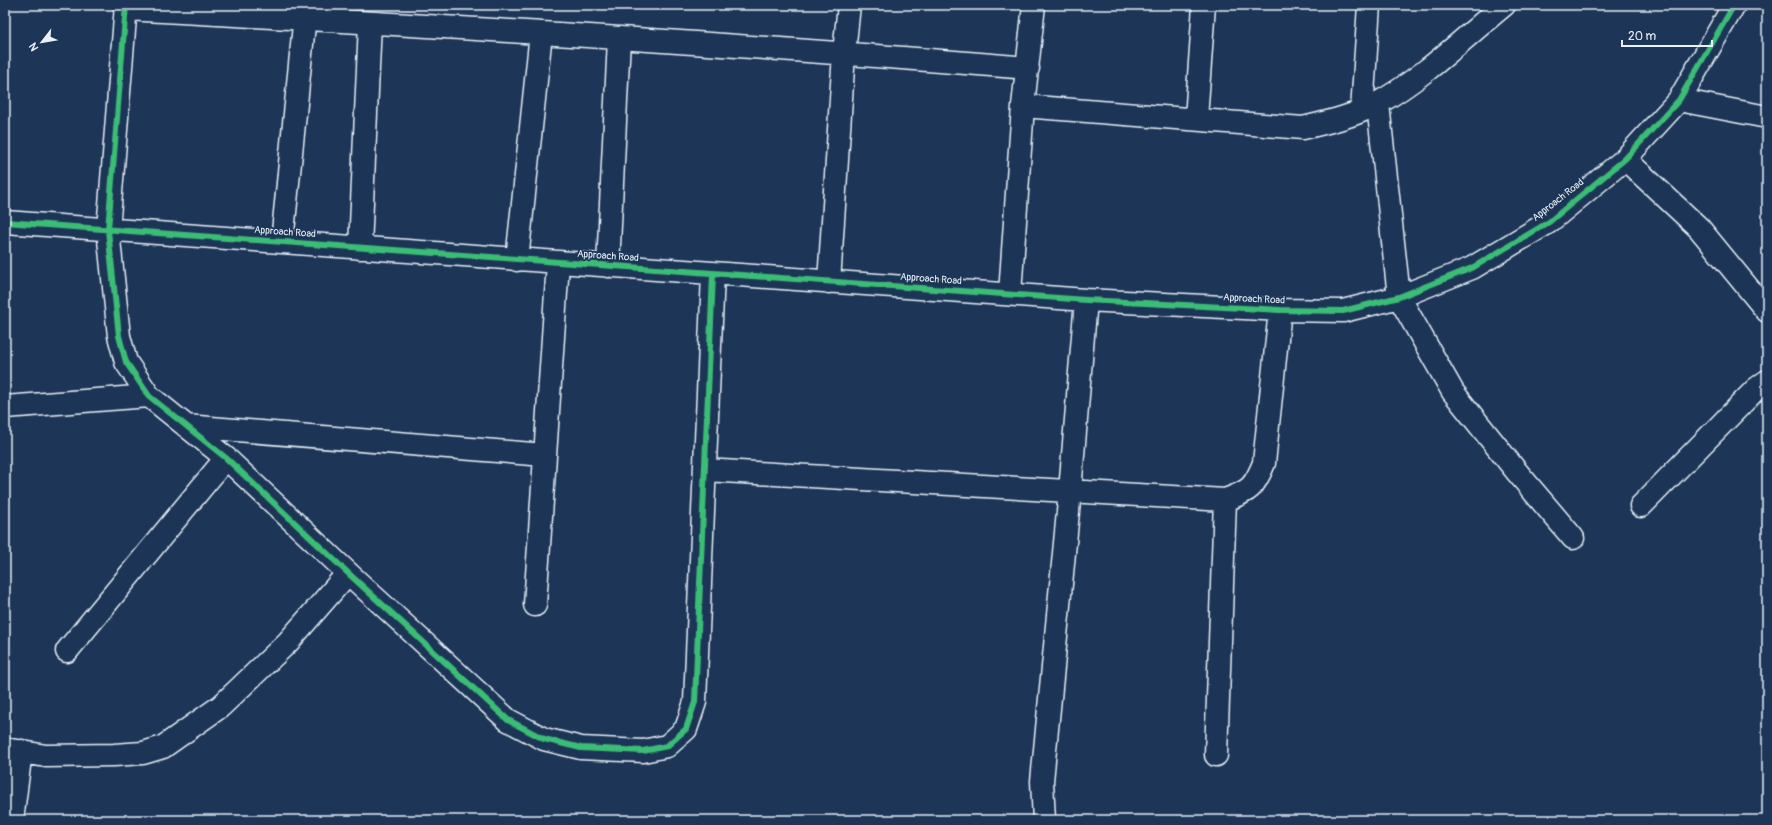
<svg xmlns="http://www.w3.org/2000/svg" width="1772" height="825" viewBox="0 0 1772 825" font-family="Pangolin,sans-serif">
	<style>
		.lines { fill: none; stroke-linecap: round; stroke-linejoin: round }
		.street-casing { stroke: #e8f1f8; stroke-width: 25 }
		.street { stroke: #1d3557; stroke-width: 22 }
		.cycleway-casing { stroke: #1d3557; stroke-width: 8 }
		.cycleway { stroke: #3abd76; stroke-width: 6 }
		.labels { text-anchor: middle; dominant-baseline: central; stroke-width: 3.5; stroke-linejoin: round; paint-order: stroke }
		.street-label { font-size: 10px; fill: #e8f1f8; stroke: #1d3557 }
	</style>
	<rect width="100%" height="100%" fill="#1d3557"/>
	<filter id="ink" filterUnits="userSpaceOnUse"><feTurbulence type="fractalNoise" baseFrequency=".025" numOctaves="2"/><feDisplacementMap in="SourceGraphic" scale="8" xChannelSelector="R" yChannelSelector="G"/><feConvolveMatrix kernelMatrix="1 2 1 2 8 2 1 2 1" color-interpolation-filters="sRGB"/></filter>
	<g filter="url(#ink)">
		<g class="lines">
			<defs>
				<path id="street" d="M126 5 108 230 119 336 126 362 149 396 226 458 348 573 508 720 544 739 581 748 643 751 667 746 686 729 695 702 713 274
					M125 9C426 25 727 43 1028 68
					M1679 100 1767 117
					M1378 104 1399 297 1453 392 1517 472 1573 538
					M1023 106 1303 128C1328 122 1355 116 1378 103 1422 79 1465 37 1504 5
					M1362 110 1369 5
					M1196 119 1204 5
					M1625 159 1699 228 1767 311
					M5 222 1086 300 1280 310 1343 311 1399 297 1472 268 1549 222 1625 159 1679 100 1734 5
					M282 242 306 5
					M360 248 370 23
					M517 260 541 33
					M608 266 619 39
					M829 282 844 53 849 5
					M1010 294 1023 106 1034 5
					M5 407 149 396
					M186 426 545 455
					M705 470 1225 500C1250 491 1254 488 1264 463L1280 310
					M1641 506 1756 389 1767 381
					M535 605 558 263
					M67 651 226 458
					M5 749 46 756 114 755 143 753 163 747 221 706 288 642 348 573
					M1216 755 1225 500
					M12 820 21 751
					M1044 820 1042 781 1070 491 1086 300"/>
			</defs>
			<use href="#street" class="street-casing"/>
			<use href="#street" class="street"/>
			<defs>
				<path id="cycleway" d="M126 5 108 230 119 336 126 362 149 396 226 458 348 573 508 720 544 739 581 748 643 751 667 746 686 729 695 702 713 274
					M5 222 1086 300 1280 310 1343 311 1399 297 1472 268 1549 222 1625 159 1679 100 1734 5"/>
			</defs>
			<use href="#cycleway" class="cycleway-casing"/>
			<use href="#cycleway" class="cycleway"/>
		</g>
	</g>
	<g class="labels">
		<g class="street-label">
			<text transform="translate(1558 200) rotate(-38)">Approach Road</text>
			<text transform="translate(285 232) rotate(4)">Approach Road</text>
			<text transform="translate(608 256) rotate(4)">Approach Road</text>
			<text transform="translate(931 279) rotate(4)">Approach Road</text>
			<text transform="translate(1254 299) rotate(3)">Approach Road</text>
		</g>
	</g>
	<rect width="1772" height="825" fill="none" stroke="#1d3557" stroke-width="20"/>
	<rect x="10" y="10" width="1752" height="805" fill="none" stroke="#e8f1f8" stroke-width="1.5" filter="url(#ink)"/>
	<g transform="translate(42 42) rotate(239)" stroke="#1d3557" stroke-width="3" paint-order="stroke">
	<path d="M0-3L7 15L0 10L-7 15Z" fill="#e8f1f8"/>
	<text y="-6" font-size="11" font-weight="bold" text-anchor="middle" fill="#e8f1f8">N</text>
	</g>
	<path d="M1622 40v6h90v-6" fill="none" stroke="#e8f1f8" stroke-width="2"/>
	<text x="1628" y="40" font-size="12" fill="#e8f1f8" stroke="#1d3557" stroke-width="3" paint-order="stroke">20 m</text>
</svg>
